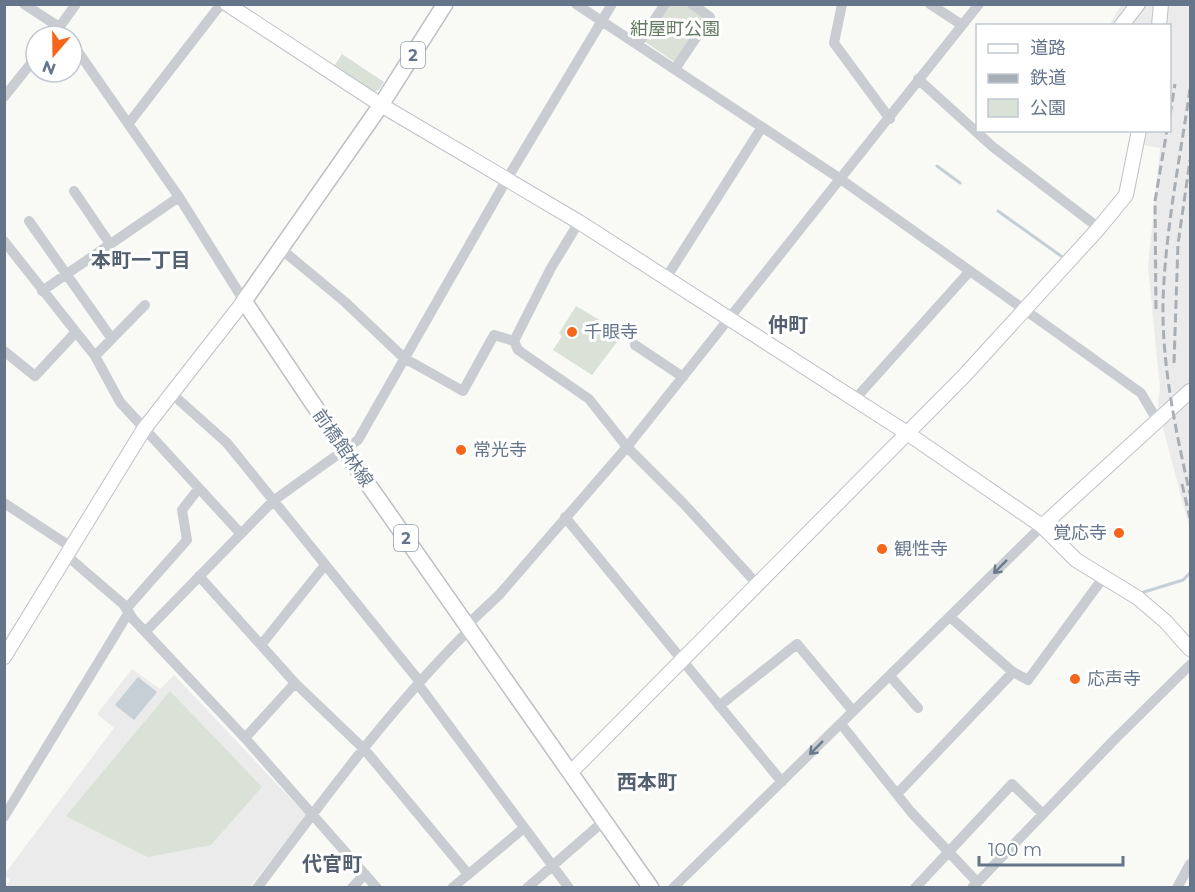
<svg xmlns="http://www.w3.org/2000/svg" width="1195" height="892" viewBox="0 0 1195 892" font-family="Montserrat,'Noto Sans JP',sans-serif">
	<style>
		.built { fill: #eaebea }
		.green { fill: #dae2d7 }
		.water { fill: #c5cfd5 }
		.lines { fill: none; stroke-linecap: round; stroke-linejoin: round }
		.stream { stroke: #c5cfd5; stroke-width: 3 }
		.secondary-casing { stroke: #bdc1c7; stroke-width: 16 }
		.primary-casing { stroke: #bcbfc4; stroke-width: 18 }
		.street { stroke: #c9ccd1; stroke-width: 10 }
		.secondary { stroke: #fff; stroke-width: 14 }
		.primary { stroke: #fff; stroke-width: 15 }
		.rail { stroke: #a8aeb5; stroke-width: 3; stroke-dasharray: 9 4.5; stroke-linecap: butt }
		.oneway { stroke: #6a7a8e }
		.poi-dot { fill: #f5651b; stroke: #fff; stroke-width: 2 }
		.labels { text-anchor: middle; dominant-baseline: central; stroke-width: 6; stroke-linejoin: round; paint-order: stroke }
		.shield { fill: #fff; stroke: #939fae; stroke-width: 1.5 }
		.shield-label { font-size: 16px; font-weight: bold; fill: #65768b }
		.park-label { font-size: 18px; fill: #637b61; stroke: #fff }
		.poi-label { font-size: 18px; fill: #65768b; stroke: #fff; text-anchor: start }
		.street-label { font-size: 18px; fill: #65768b; stroke: #fff }
		.neighbourhood-label { font-size: 20px; font-weight: bold; fill: #54606f; stroke: #fff }
	</style>
	<rect width="100%" height="100%" fill="#f9f9f6"/>
	<path class="built" d="M1121 5H1190V385L1162 408H1159L1158 403 1160 388 1148 267 1160 148 1142 145 1144 131 1170 130V26H1109Z
		M1190 399V530L1162 424Z
		M132 669 160 689 174 675 306 815 250 887H5L10 880 4 875 114 728 97 714Z"/>
	<path class="green" d="M668 5H688L707 17 676 63 644 41Z
		M342 54 384 82 379 90 373 92 334 66Z
		M576 306 623 334 592 375 553 350 562 336 559 333Z
		M170 691 262 787 211 845 148 857 66 816Z"/>
	<path class="water" d="M138 677 157 692 134 720 115 705Z"/>
	<g class="lines">
		<path class="stream" d="M937 166 960 183
			M998 211 1061 256
			M1144 592 1183 580 1190 573"/>
		<defs>
			<path id="secondary" d="M227 4 381 105 579 222 907 433 1042 526 1076 560 1138 598 1166 622 1190 649
				M1121 26 1138 4
				M1159 26 1161 4
				M1042 526 1190 391
				M4 657 144 429 244 301
				M570 773 964 376 1099 228 1126 195 1139 130"/>
			<path id="primary" d="M445 4 381 105 244 301 344 450 651 888"/>
		</defs>
		<use href="#secondary" class="secondary-casing"/>
		<use href="#primary" class="primary-casing"/>
		<path class="street" d="M24 4 59 27 66 36
			M576 4 839 178 1025 310 1141 393 1157 420
			M842 4 834 43 890 119
			M930 4 962 25
			M53 36 76 4
			M72 43 179 197 244 301
			M638 44 665 4
			M675 69 710 17 692 4
			M918 79 993 147 1099 228
			M4 97 36 57
			M129 123 221 4
			M74 191 110 244
			M29 221 112 339
			M579 222 551 268 514 341 518 350 589 399 627 447 684 504 758 585
			M4 241 95 356 120 402 241 534
			M281 249 345 302 404 358 463 391 494 335 514 341
			M666 278 762 127
			M42 291 179 197
			M635 345 683 377
			M4 351 35 376 75 333
			M95 356 145 305
			M171 393 227 443 420 682
			M856 398 969 272
			M4 503 71 547
			M565 517 782 782
			M66 555 123 604 133 619 245 738 377 888
			M199 576 295 683 365 750 468 874
			M126 609 187 540 182 510 199 488
			M467 625 499 595 627 447 979 4
			M145 632 273 501 358 440 507 179 612 4
			M261 645 325 565
			M1013 672 1028 680 1103 578
			M890 676 918 708
			M418 684 569 888
			M719 706 797 644 853 711
			M841 724 911 812 977 882
			M245 738 295 683
			M897 794 1013 672 950 617
			M4 817 129 612
			M257 888C324 799 391 707 470 629
			M352 888 365 874
			M452 888 524 828
			M527 888 605 820
			M673 888 1042 526
			M915 888 1012 784 1043 814
			M972 888 1114 740 1190 665
			M1177 888 1190 864"/>
		<use href="#secondary" class="secondary"/>
		<use href="#primary" class="primary"/>
		<path class="rail" d="M1190 89C1180 159 1165 231 1163 303 1162 367 1176 432 1190 494
			M1170 115 1175 84
			M1156 309 1155 201 1167 130
			M1174 363 1178 244 1190 160
			M1182 484 1190 518"/>
	</g>
	<defs><path id="oneway-shaft" d="M-6 0H5M1.5-3L5.5 0L1.5 3" fill="none" stroke-width="1.6" stroke-linecap="round" stroke-linejoin="round" transform="scale(1.5)"/></defs>
	<g class="oneway">
		<use href="#oneway-shaft" transform="translate(1000 567) rotate(135)"/>
		<use href="#oneway-shaft" transform="translate(816 748) rotate(135)"/>
	</g>
	<g class="poi-dot">
		<circle cx="572" cy="332" r="6"/>
		<circle cx="461" cy="450" r="6"/>
		<circle cx="1119" cy="533" r="6"/>
		<circle cx="882" cy="549" r="6"/>
		<circle cx="1075" cy="679" r="6"/>
	</g>
	<g class="labels">
		<g class="shield">
			<rect x="401" y="42" width="24" height="26" rx="4.5"/>
			<rect x="394" y="525" width="24" height="26" rx="4.5"/>
		</g>
		<g class="shield-label">
			<text x="413" y="55">2</text>
			<text x="406" y="538">2</text>
		</g>
		<g class="park-label">
			<text x="675" y="29">紺屋町公園</text>
		</g>
		<g class="poi-label">
			<text x="584" y="332">千眼寺</text>
			<text x="473" y="450">常光寺</text>
			<text x="1107" y="533" text-anchor="end">覚応寺</text>
			<text x="894" y="549">観性寺</text>
			<text x="1087" y="679">応声寺</text>
		</g>
		<g class="street-label">
			<text transform="translate(343 448) rotate(55)">前橋館林線</text>
		</g>
		<g class="neighbourhood-label">
			<text x="141" y="260">本町一丁目</text>
			<text x="788" y="325">仲町</text>
			<text x="647" y="782">西本町</text>
			<text x="332" y="864">代官町</text>
		</g>
	</g>
	<rect width="1195" height="892" fill="none" stroke="#65768b" stroke-width="12"/>
	<rect x="976" y="24" width="195" height="108" fill="#ffffff" stroke="#c1c8d1" stroke-width="1.5"/>
	<rect x="988" y="44" width="30" height="9" fill="#ffffff" stroke="#c1c8d1" stroke-width="1.5"/>
	<text x="1030" y="54" font-size="18" fill="#65768b">道路</text>
	<rect x="988" y="74" width="30" height="9" fill="#a8aeb5" stroke="#c1c8d1" stroke-width="1.5"/>
	<text x="1030" y="84" font-size="18" fill="#65768b">鉄道</text>
	<rect x="988" y="99" width="30" height="18" fill="#dae2d7" stroke="#c1c8d1" stroke-width="1.5"/>
	<text x="1030" y="114" font-size="18" fill="#65768b">公園</text>
	<g transform="translate(54 54) rotate(200)"><circle r="28" fill="#ffffff" stroke="#c1c8d1" stroke-width="1.5"/>
	<path d="M0-4.5L10 22L0 15L-10 22Z" fill="#f5651b"/>
	<text y="-9" font-size="16" font-weight="bold" text-anchor="middle" fill="#65768b">N</text>
	</g>
	<path d="M979 856v9h144v-9" fill="none" stroke="#65768b" stroke-width="3"/>
	<text x="988" y="856" font-size="18" fill="#65768b" stroke="#ffffff" stroke-width="4.5" paint-order="stroke">100 m</text>
</svg>
